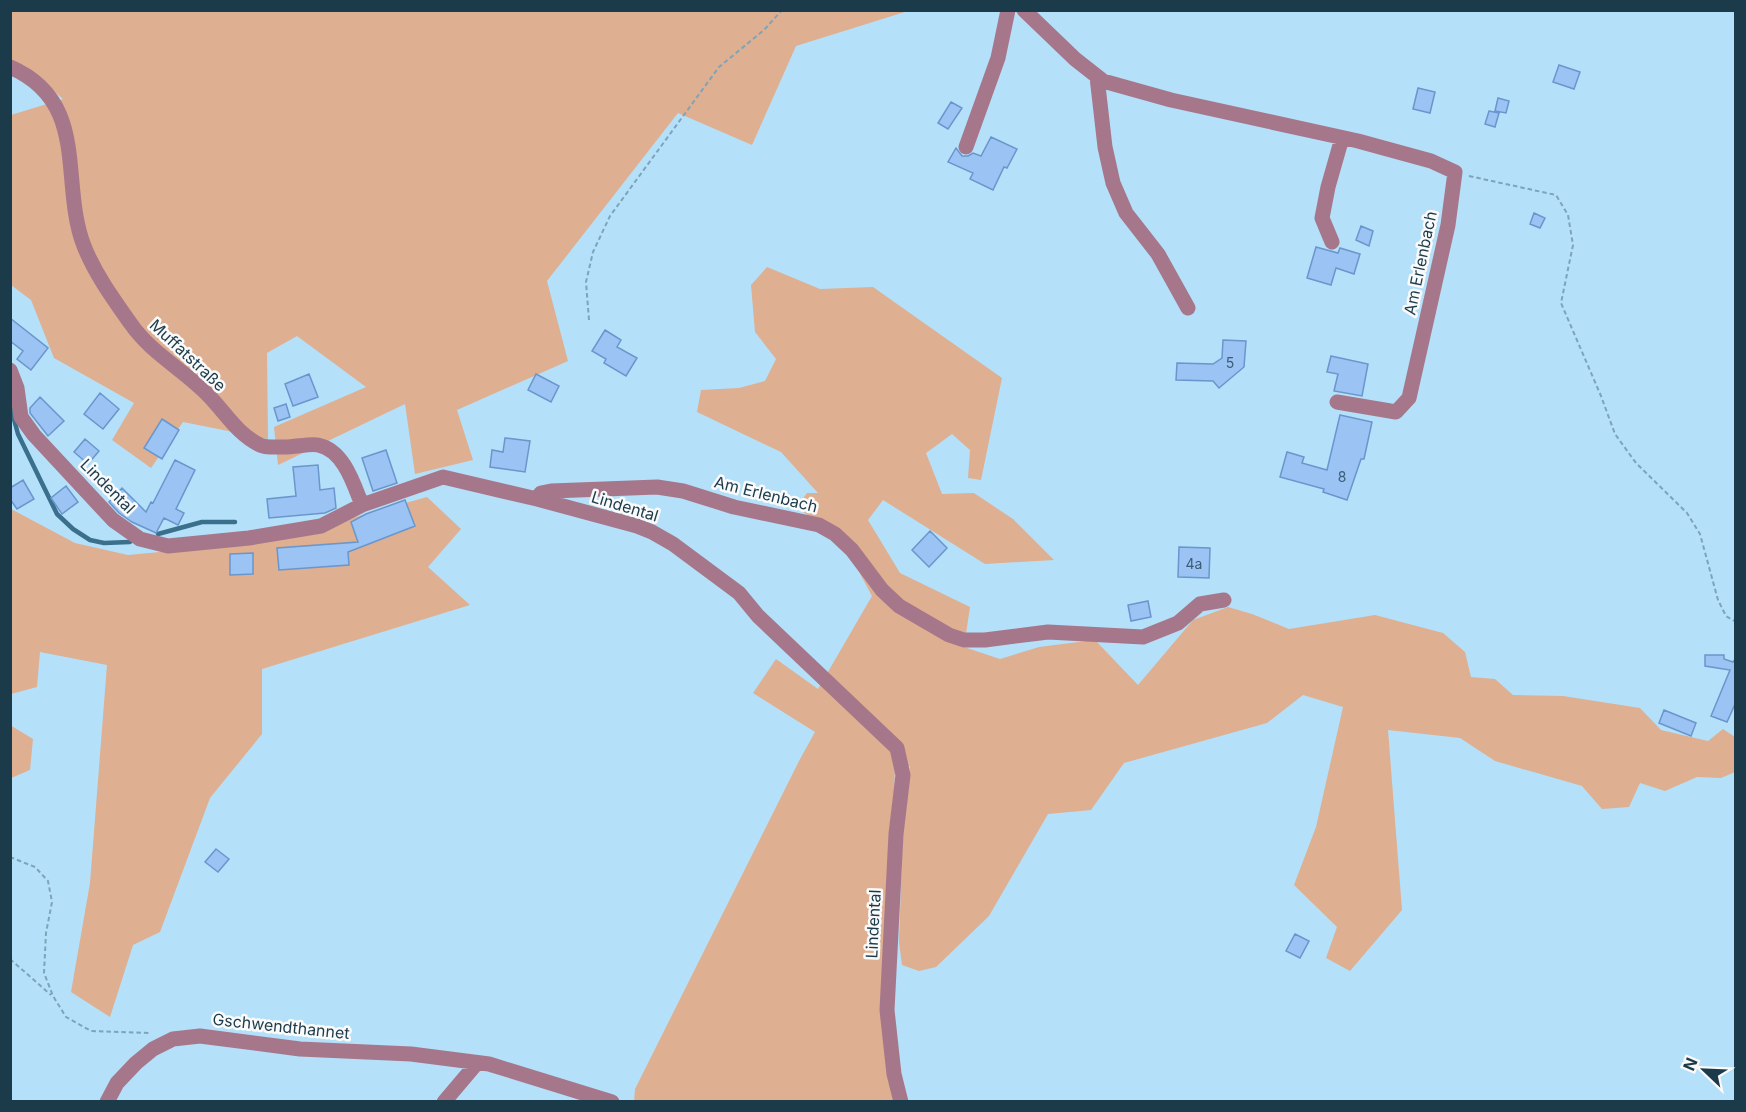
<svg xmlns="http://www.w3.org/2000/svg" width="1746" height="1112" viewBox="0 0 1746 1112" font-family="Inter,sans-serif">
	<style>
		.green { fill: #deaf91 }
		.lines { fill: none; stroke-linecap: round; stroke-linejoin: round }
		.stream { stroke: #3a708c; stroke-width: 4.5 }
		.building { fill: #9bc3f4; stroke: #6996cc; stroke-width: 1.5 }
		.path { stroke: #7da4b9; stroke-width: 2; stroke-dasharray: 4.5 3; stroke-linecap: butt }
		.minor { stroke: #a6778a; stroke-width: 15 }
		.labels { text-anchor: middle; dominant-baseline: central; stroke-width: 5; stroke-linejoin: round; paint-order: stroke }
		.number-label { font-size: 14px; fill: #3b5d75 }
		.street-label { font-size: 16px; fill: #1b3b4b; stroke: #fafafa }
	</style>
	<rect width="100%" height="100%" fill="#b5e0f9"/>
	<path class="green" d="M11 11H908L796 46 752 145 678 113 547 281 568 361 457 410 473 460 415 474 405 404 278 465 274 427 366 387 297 336 267 353 268 439 183 422 151 468 112 440 134 403 54 358 31 300 11 285V115L63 99 37 76 11 63Z
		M767 267 820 289 873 287 1002 378 981 480 968 478 970 450 952 434 926 453 942 494 974 493 1013 519 1054 560 985 564 883 500 868 520 900 573 970 607 964 647 1000 659 1039 647 1095 640 1138 685 1193 620 1228 607 1252 614 1289 629 1375 615 1443 633 1465 652 1471 677 1495 679 1513 695 1563 696 1640 708 1661 730 1708 741 1723 729 1735 737V772L1721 778 1697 777 1665 791 1640 783 1629 807 1602 809 1582 786 1495 761 1460 738 1388 730 1402 910 1350 971 1326 958 1337 927 1294 885 1316 827 1343 707 1303 695 1267 723 1124 763 1091 810 1048 814 989 916 936 967 919 971 902 965 899 942 903 827 910 766 895 768 893 832 894 1101 634 1102 635 1089 799 761 815 732 753 693 776 659 818 689 872 596 843 542 797 507 807 493H818L781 452 697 412 701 390 739 388 765 381 776 359 755 332 751 285Z
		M427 497 461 529 428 567 470 605 262 669V734L210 798 160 932 133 945 110 1017 71 992 90 883 107 665 40 652 37 687 11 694V509L75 543 128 555 266 542Z
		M10 725 33 739 30 770 11 778Z"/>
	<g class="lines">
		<path class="stream" d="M10 405 18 434 57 514 73 529 90 540 104 543 130 542
			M158 534 202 522H235"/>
	</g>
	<path class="building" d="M1559 65 1580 72 1574 89 1553 82Z
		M1418 88 1435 92 1430 113 1413 109Z
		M1498 98 1509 101 1506 113 1495 111Z
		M951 102 962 108 948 129 938 123Z
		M1489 111 1499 113 1495 127 1485 124Z
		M991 137 1017 149 1007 168 1004 167 993 190 970 179 973 173 948 162 956 148 962 156H968L973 153 981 156Z
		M1534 213 1545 218 1540 228 1530 224Z
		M1361 226 1373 231 1369 246 1356 240Z
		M1316 247 1338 253 1340 248 1360 254 1354 274 1336 268 1331 285 1307 278Z
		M10 318 48 348 31 370 17 359 23 351 10 341Z
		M605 330 621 340 617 347 637 358 626 376 604 363 606 359 592 351Z
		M1223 340 1246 341 1244 367 1219 388 1213 381 1176 380 1177 363 1213 364 1222 358Z
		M1331 356 1368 364 1362 396 1334 391 1338 374 1327 372Z
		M309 374 318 397 293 406 285 384Z
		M536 374 559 386 551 402 528 390Z
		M100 393 119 409 103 429 84 414Z
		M40 397 64 421 48 436 30 413V408Z
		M286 404 290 417 278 421 274 408Z
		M1340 415 1372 422 1364 459H1361L1347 500 1323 492 1324 489 1280 477 1287 452 1304 457 1302 463 1327 470Z
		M162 419 179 430 162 459 144 448Z
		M505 438 530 441 525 472 490 467 492 450 503 452Z
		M85 439 99 451 88 464 74 452Z
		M386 450 397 483 373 491 362 458Z
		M175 460 195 470 176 509 184 513 178 525 164 518 156 533 154 532 132 522 119 513 109 502 122 488 146 512 151 502 153 503Z
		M318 465 320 490 334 488 336 508 325 513 269 518 267 499 296 496 293 467Z
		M23 480 34 499 17 509 10 499V488Z
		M66 486 78 502 62 514 51 498Z
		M405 500 415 526 348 552 349 565 279 570 277 548 358 542 351 522 366 514Z
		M930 531 947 548 929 567 912 550Z
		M1179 547 1210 548 1209 578 1178 577Z
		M253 553V574L230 575V554Z
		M1148 601 1151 617 1131 621 1128 605Z
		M1705 655H1724V659L1733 662 1736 658V702L1727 722 1711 716 1730 670 1705 666Z
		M1664 710 1696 723 1691 736 1659 723Z
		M216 849 229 859 218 872 205 862Z
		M1295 934 1309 941 1300 958 1286 951Z"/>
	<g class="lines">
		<path class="path" d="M1469 176 1556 195 1568 215 1573 245 1561 303 1601 396 1615 434 1636 463 1687 513 1700 534 1718 600 1726 616 1736 622
			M589 320 586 282 593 252 610 216 719 67 764 30 782 10
			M10 857 35 867 48 881 52 902 46 933 44 973 53 996 66 1017 91 1031 150 1033
			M10 959 51 995"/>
		<path class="minor" d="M1024 10 1075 59 1103 81 1171 100 1358 141 1431 161 1455 172 1448 225 1409 398 1396 412 1337 402
			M10 67C91 102 59 182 84 246 95 274 114 300 131 324 151 353 184 370 208 395 225 412 237 434 260 445 266 448 275 447 282 447 292 448 310 443 318 445 344 450 354 485 362 505
			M1097 77 1105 147 1113 183 1126 213 1158 254 1188 308
			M966 147 998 58 1008 10
			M1332 242 1322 218 1328 187 1342 138
			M10 370 17 388 21 417 34 435 113 520 140 539 168 546 249 538 321 526 362 505 443 477 537 499 637 526 652 532 673 544 739 593 758 616 897 748 903 775 896 834 887 1010 894 1074 901 1102
			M537 499 541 493 551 491 657 487 683 491 734 507 819 525 835 534 852 550 882 590 899 606 949 635 964 640H985L1048 632 1143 637 1178 623 1200 604 1224 600
			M107 1102 117 1083 136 1063 153 1049 173 1039 200 1036 300 1049 411 1054 489 1064 612 1102
			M444 1102 477 1063"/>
	</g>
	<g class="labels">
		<g class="number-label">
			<text x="1230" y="362">5</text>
			<text x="1342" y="476">8</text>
			<text x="1194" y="563">4a</text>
		</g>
		<g class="street-label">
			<text transform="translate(1420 263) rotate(-78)">Am Erlenbach</text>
			<text transform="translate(188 355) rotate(43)">Muffatstraße</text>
			<text transform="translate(108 486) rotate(45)">Lindental</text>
			<text transform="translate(766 494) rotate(14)">Am Erlenbach</text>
			<text transform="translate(625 506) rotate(17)">Lindental</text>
			<text transform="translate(873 924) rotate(-87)">Lindental</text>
			<text transform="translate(281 1026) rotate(6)">Gschwendthannet</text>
		</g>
	</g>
	<rect width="1746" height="1112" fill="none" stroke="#1b3b4b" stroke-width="24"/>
	<g transform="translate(1704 1070) rotate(293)" stroke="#fafafa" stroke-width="4.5" paint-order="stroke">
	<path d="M0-4.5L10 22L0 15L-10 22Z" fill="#1b3b4b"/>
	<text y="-9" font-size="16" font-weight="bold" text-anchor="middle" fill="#1b3b4b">N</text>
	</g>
</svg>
